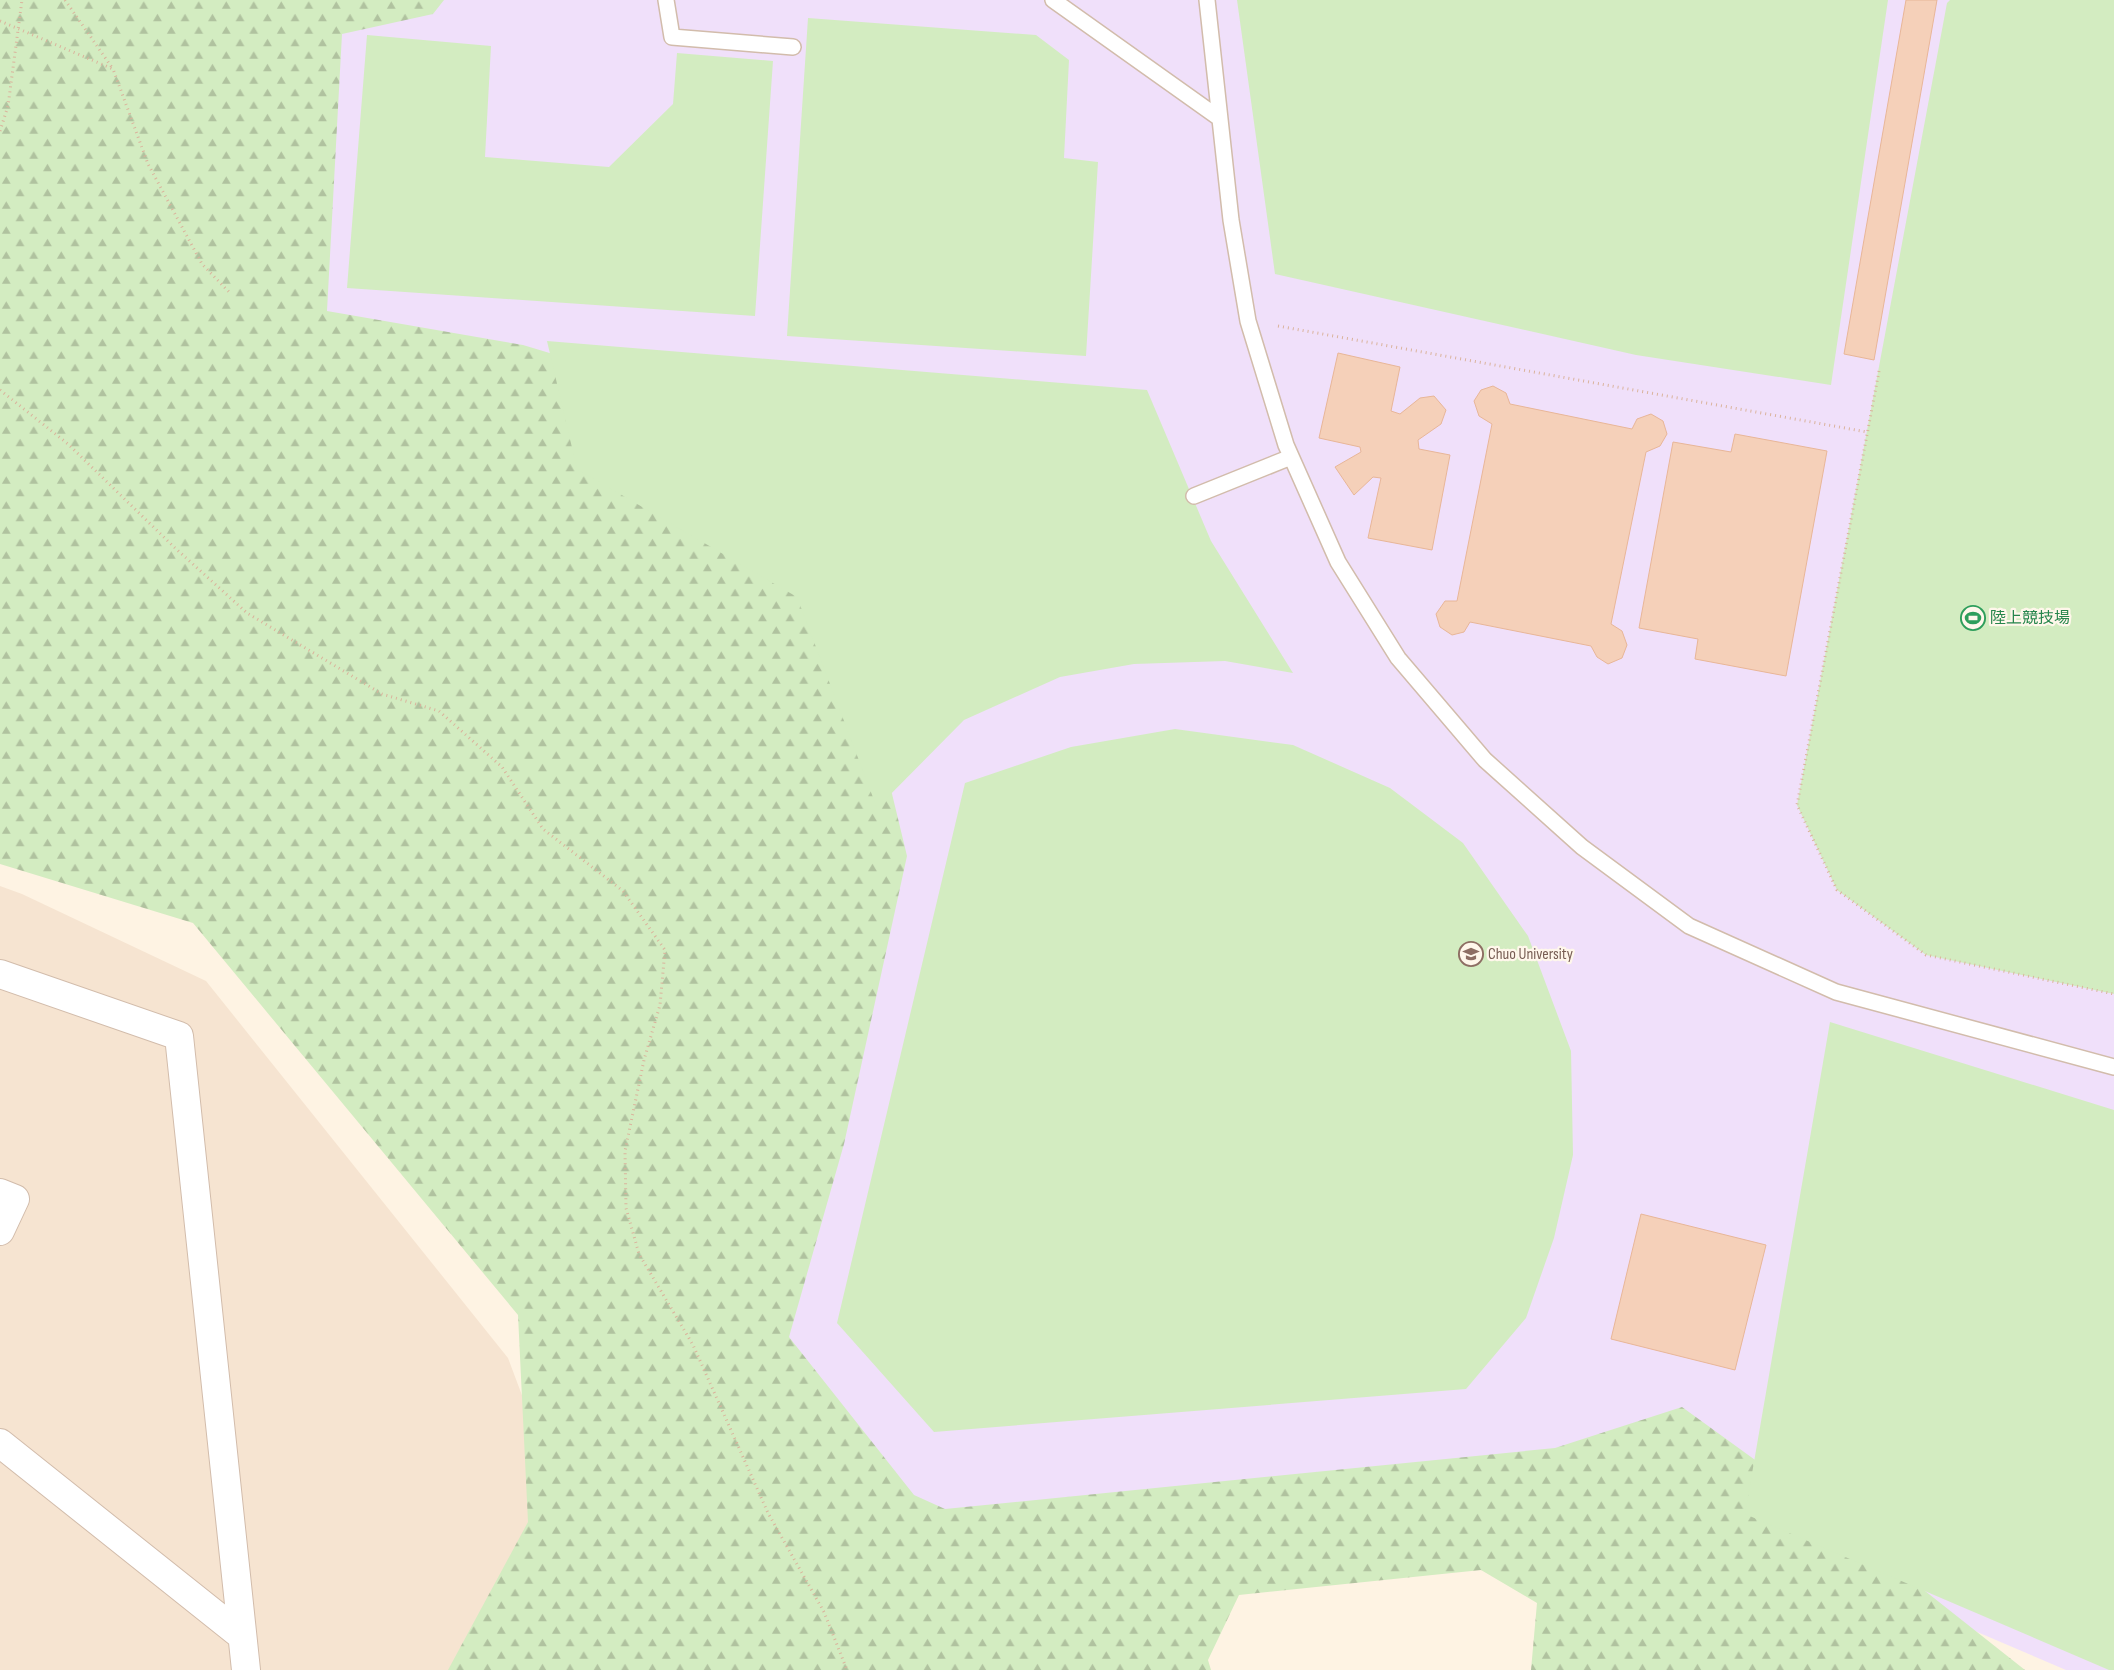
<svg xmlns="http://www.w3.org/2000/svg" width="2114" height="1670" viewBox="0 0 2114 1670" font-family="'Sofia Sans Condensed','Noto Sans JP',sans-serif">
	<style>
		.residential { fill: #f6e4d1 }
		.education { fill: #f0e0fa }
		.forest { fill: url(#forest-firs) }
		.garden { fill: #d3ecc1 }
		.building { fill: #f5d0b9; stroke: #e8b698 }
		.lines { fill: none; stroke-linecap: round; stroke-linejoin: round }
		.lane-casing { stroke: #d2bcab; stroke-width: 18 }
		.street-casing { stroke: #d2bcab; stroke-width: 30 }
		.path { stroke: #dab39c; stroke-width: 3; stroke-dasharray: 1 4; stroke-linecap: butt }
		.lane { stroke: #fff; stroke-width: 15 }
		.street { stroke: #fff; stroke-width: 28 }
		.labels { text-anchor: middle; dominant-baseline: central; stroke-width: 4.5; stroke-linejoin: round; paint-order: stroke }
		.leisure-label { font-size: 16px; fill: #27864d; stroke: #fff7eb; text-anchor: start }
		.education-label { font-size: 16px; fill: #785e54; stroke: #fff7eb; text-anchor: start }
	</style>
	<defs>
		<pattern id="forest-firs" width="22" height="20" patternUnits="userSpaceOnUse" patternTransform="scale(1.25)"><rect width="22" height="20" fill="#d3ecc1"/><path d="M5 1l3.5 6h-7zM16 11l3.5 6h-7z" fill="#b0c29f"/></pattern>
	</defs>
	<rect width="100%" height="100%" fill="#fef3e3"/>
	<path class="residential" d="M0 886 22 894 206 981 508 1358 577 1542 483 1670H0Z"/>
	<path class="education" d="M20 0H2114V1670H2066L1591 1467 920 1524 765 1344 440 526Z"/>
	<path class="forest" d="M0 0H444L433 14 342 34 327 311 523 345 616 373 821 566 861 665 907 856 844 1144 789 1337 914 1495 945 1509 1555 1448 1682 1407 1805 1496 2025 1670H1531L1537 1603 1481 1570 1239 1595 1208 1660 1211 1670H448L528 1522 518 1315 193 923 0 864Z"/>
	<path class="garden" d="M1237 0H1888L1831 385 1636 355 1275 274Z
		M1950 0H2114V994L1926 955 1837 890 1797 805 1947 3Z
		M808 18 1036 35 1069 60 1064 158 1098 162 1086 356 787 336Z
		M367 35 491 46 485 157 609 167 673 104 677 53 773 61 755 316 347 288Z
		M547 341 1147 390 1211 541 1293 673 1225 661 1134 664 1060 677 964 720 877 808 797 597 577 469Z
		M1175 729 1293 745 1390 788 1463 843 1528 936 1571 1051 1573 1155 1554 1238 1526 1318 1466 1389 934 1432 837 1323 965 783 1071 747Z
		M1830 1022 2114 1110V1670H2109L1745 1514Z"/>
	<path class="building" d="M1906 0H1937L1874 360 1844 354Z
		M1338 353 1400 367 1391 411 1400 414 1420 398 1434 396 1446 410 1441 424 1418 440 1419 449 1450 455 1432 550 1368 538 1381 478 1373 477 1354 495 1335 467 1361 452 1360 447 1319 438Z
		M1493 386 1506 393 1510 404 1632 429 1637 419 1651 414 1663 421 1667 434 1660 446 1646 452 1611 624 1622 631 1627 645 1622 658 1608 664 1597 657 1591 646 1470 622 1464 632 1452 635 1440 627 1436 614 1445 601H1457L1492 424 1479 416 1474 401 1481 390Z
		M1735 434 1827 451 1786 676 1695 659 1698 639 1639 628 1673 442 1731 452Z
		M1641 1214 1766 1245 1735 1370 1611 1339Z"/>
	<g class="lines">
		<defs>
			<path id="lane" d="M666 0 672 37 793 47
				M1053 0 1219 118
				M1207 0 1231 220 1248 321 1286 445 1338 562 1398 658 1485 760 1582 847 1689 926 1836 992 2114 1067
				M1194 496 1291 457"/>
			<path id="street" d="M0 974 179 1036 246 1670
				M0 1193 15 1199 0 1231
				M0 1443 242 1636"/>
		</defs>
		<use href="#lane" class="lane-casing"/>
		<use href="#street" class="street-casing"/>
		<path class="path" d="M65 0 113 69
			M0 21 113 69 148 164 202 264 231 294
			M0 131 8 106 22 0
			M1278 326 1867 432
			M1879 371 1797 805 1837 890 1926 955 2114 994
			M0 390 68 444 174 547 247 613 382 694 439 711 502 767 543 829 623 891 665 950 660 1005 644 1060 625 1151 626 1208 639 1254 693 1345 768 1513 824 1612 847 1670"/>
		<use href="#lane" class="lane"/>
		<use href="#street" class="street"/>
	</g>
	<defs>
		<symbol id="stadium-ring" viewBox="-11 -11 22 22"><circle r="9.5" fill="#fff7eb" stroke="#2e9e5b" stroke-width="1.5"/><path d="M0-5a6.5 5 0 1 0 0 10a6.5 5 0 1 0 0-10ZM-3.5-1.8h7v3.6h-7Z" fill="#2e9e5b"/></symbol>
		<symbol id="university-ring" viewBox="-11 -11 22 22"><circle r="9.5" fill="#fff7eb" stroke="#8d6e63" stroke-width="1.5"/><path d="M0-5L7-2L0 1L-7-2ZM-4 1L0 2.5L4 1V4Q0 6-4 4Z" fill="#8d6e63"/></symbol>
	</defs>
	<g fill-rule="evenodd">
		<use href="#stadium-ring" x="1959" y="604" width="28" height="28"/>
		<use href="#university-ring" x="1457" y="940" width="28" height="28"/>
	</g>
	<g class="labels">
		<g class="leisure-label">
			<text x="1990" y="618">陸上競技場</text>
		</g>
		<g class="education-label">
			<text x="1488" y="954">Chuo University</text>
		</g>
	</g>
</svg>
